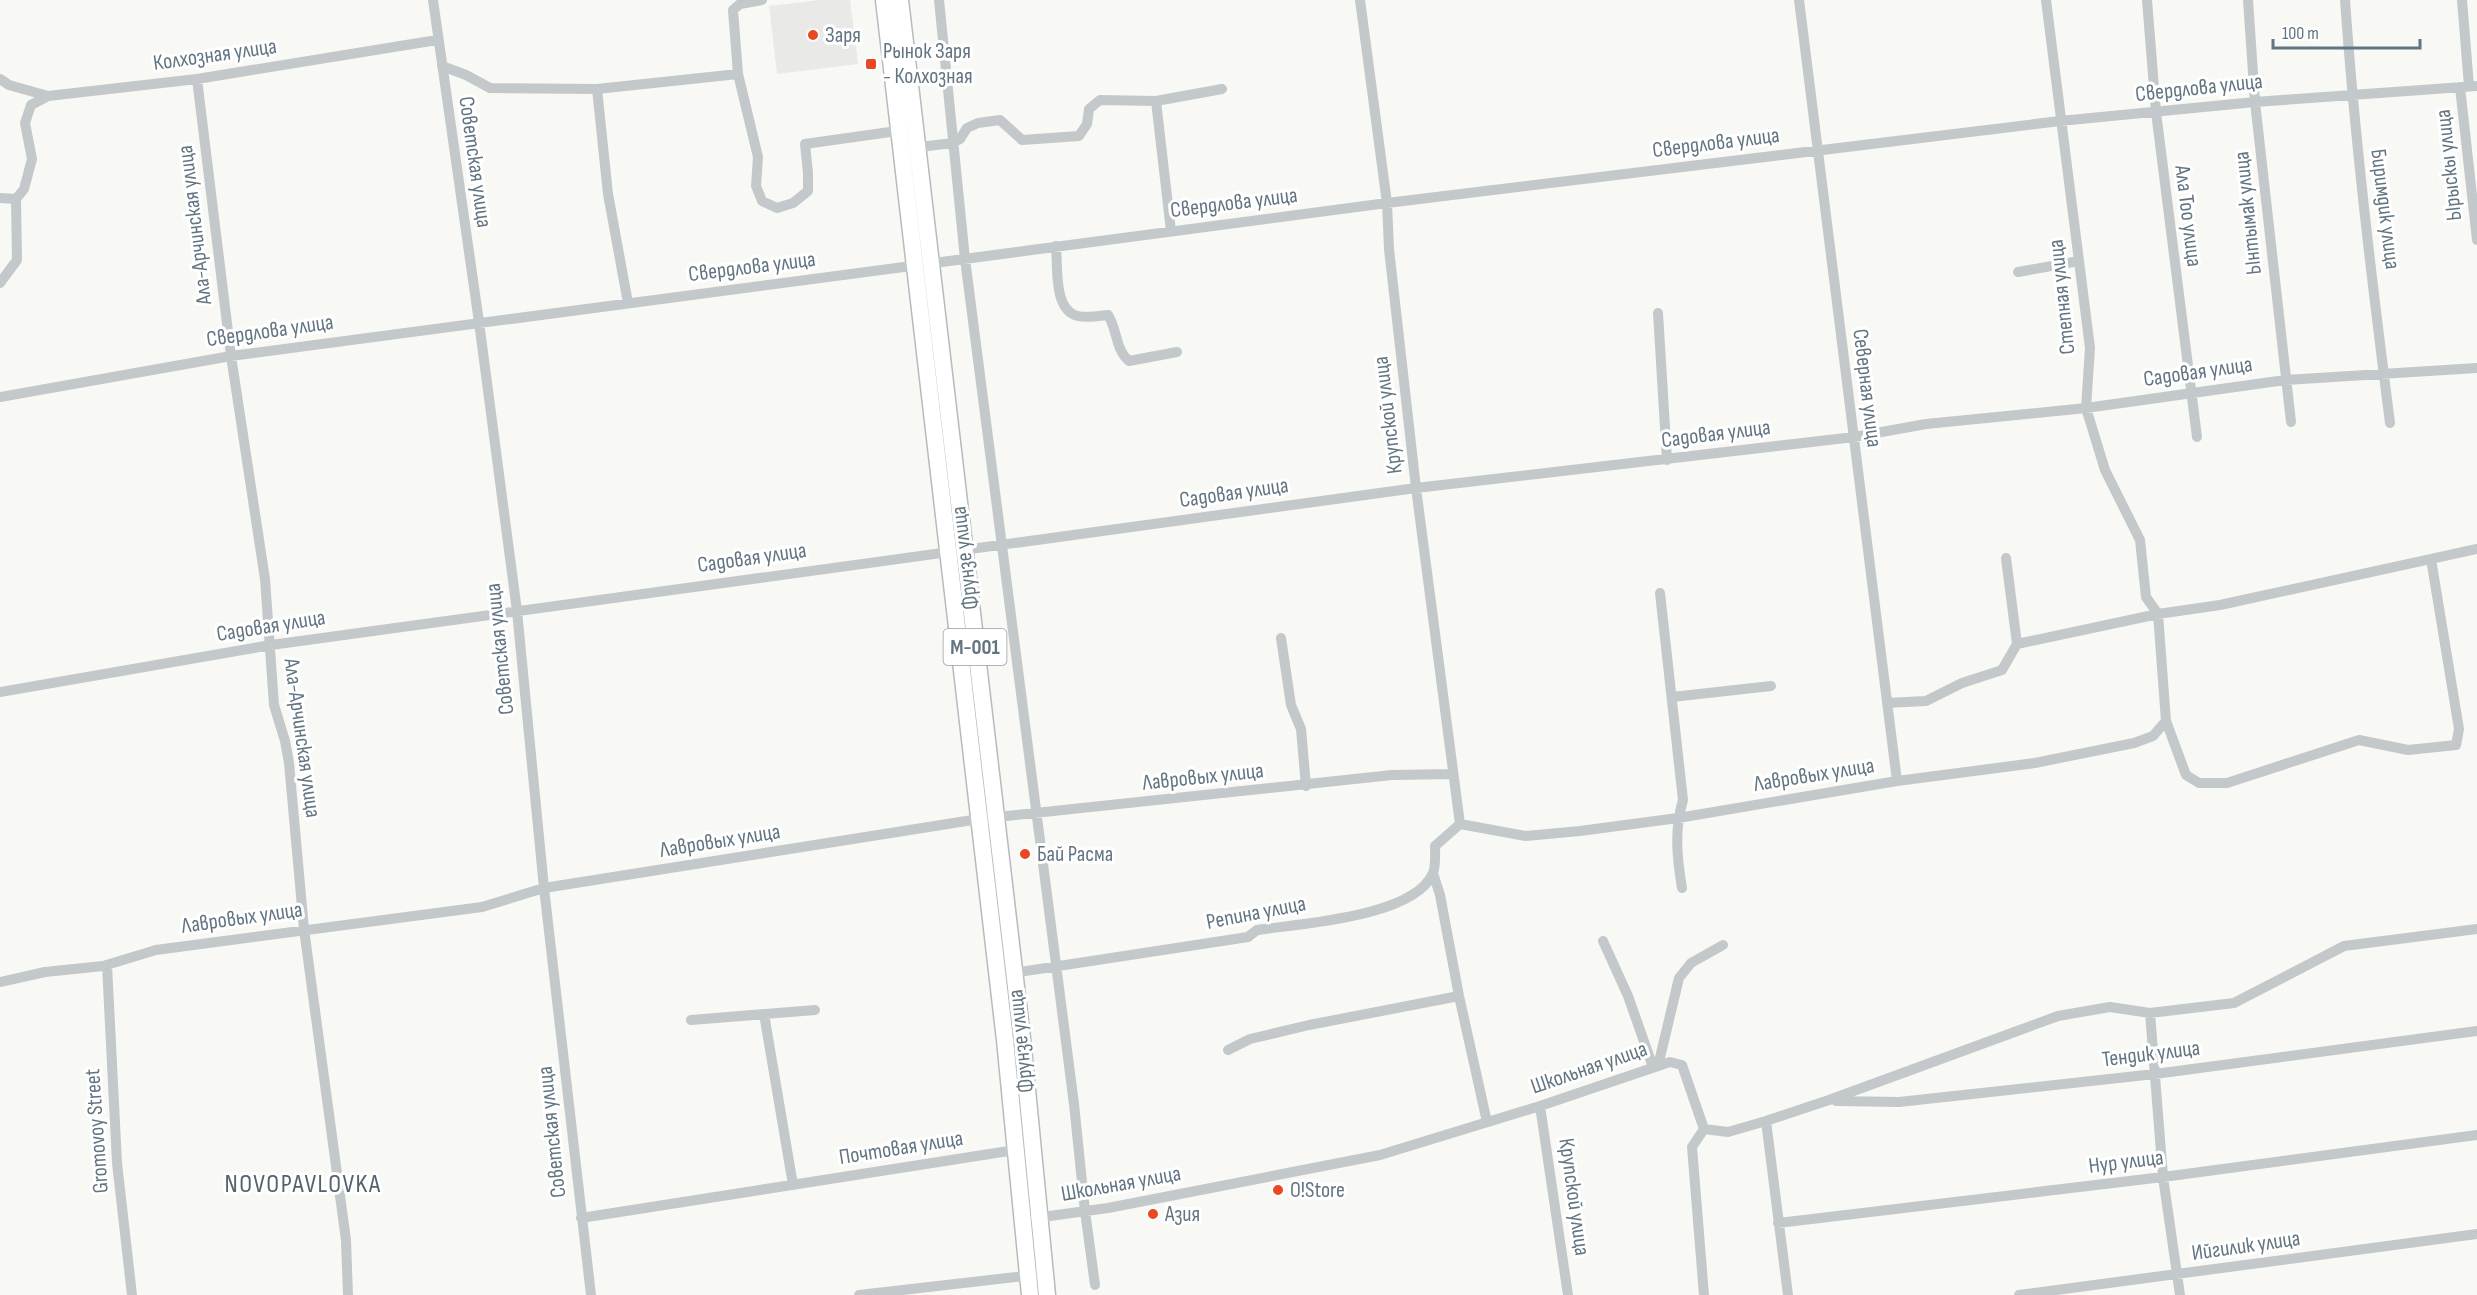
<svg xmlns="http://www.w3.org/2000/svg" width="2477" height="1295" viewBox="0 0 2477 1295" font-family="'Sofia Sans Condensed',sans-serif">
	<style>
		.built { fill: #e9e9e8 }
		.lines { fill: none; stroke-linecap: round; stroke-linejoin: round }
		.primary-casing { stroke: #b6bbbe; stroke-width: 19 }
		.street { stroke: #c3c8cb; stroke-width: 10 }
		.primary { stroke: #fff; stroke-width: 16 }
		.poi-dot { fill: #ea4823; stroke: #fff; stroke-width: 2 }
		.labels { text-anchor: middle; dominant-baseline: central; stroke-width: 6; stroke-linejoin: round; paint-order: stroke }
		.shield { fill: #fff; stroke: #919ea7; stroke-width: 1.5 }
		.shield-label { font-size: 21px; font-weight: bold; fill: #627581 }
		.poi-label { font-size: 22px; fill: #627581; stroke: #fff; text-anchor: start }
		.street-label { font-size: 22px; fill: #627581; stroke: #fff }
		.quarter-label { font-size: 26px; letter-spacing: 1.5px; fill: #54626c; stroke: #fff }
	</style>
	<rect width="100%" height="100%" fill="#f8f8f5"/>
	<path class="built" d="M820 0H850L858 64 777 74 769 6Z"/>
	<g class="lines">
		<defs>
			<path id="primary" d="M884 0 1005 1040 1030 1295
				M900 0 1022 1038 1047 1295"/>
		</defs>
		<use href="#primary" class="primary-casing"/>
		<path class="street" d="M433 0 479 322 517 611 544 888 591 1295
			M762 0 740 4 733 10 738 74 758 157 756 186 762 201 777 208 793 203 808 191V173L805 144 897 131
			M939 0 965 259 1074 1104 1085 1211 1095 1285
			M1360 0 1387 203 1389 249 1416 488 1460 824
			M1799 0 1897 781
			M2046 0 2090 348 2086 408 2105 470 2140 540 2146 597 2158 614 2166 721 2186 775 2199 783H2227L2359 740 2408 750 2456 745 2459 729 2431 559
			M2147 0 2156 112 2197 437
			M2248 0 2255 102 2291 422
			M2345 0C2355 142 2372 282 2390 423
			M2462 0 2469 86
			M442 66 466 75 490 88 597 89 738 74
			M0 79 9 85 48 96 197 79 437 40
			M197 79 231 356 265 579 274 705 285 741 289 763 304 929 346 1240 348 1295
			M2460 87 2477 240
			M597 89 608 194 628 303
			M911 148 953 143 960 139 967 128 978 123 1000 120 1022 140 1079 136 1087 124 1089 109 1100 100 1156 101
			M0 198 16 199
			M1171 231 1156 101 1222 89
			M1056 246C1058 267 1053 310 1078 316 1087 318 1099 316 1108 315 1118 331 1115 349 1129 361L1177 352
			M2018 272 2079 261
			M0 283 17 260 16 199 24 189 32 159 25 123 31 105 48 96
			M1658 313 1667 460
			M0 397 231 356 1387 203 2060 121 2255 102 2477 86
			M2006 558 2017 644
			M1660 593 1683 800C1674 830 1677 858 1682 888
			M1281 638 1291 705 1301 729 1306 786
			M0 692 271 645 1416 488 1854 437 1926 424 2086 408 2285 380 2477 368
			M1672 697 1771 686
			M1887 703 1926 701 1962 683 2002 670 2017 644 2158 614 2220 605 2477 549
			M1460 824 1526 836 1580 831 1678 818 1897 781 2035 763 2134 743 2153 736 2166 721
			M1433 873 1440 895 1459 996 1487 1122
			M1603 941 1628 996 1653 1067
			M107 965 117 1163 132 1295
			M1013 973 1248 937 1257 930C1299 924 1415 917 1433 873 1436 866 1435 854 1435 846L1460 824
			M0 982 45 972 103 966 156 950 482 907 544 888 979 819 1392 775 1453 774
			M2150 1013 2163 1177 2180 1295
			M764 1014 793 1185
			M691 1020 815 1010
			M1228 1050 1250 1039 1309 1025 1459 996
			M1658 1066 1679 978 1691 963 1723 945
			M1836 1101 1899 1102 2155 1074 2477 1031
			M1540 1106 1568 1295
			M1766 1121 1788 1295
			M1704 1129 1692 1147 1704 1295
			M581 1218 1015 1150
			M1035 1218 1108 1208 1380 1155 1540 1106 1670 1062 1682 1065 1704 1129 1728 1132 1766 1121 1829 1100 2058 1016 2110 1007 2150 1013 2234 1003 2344 946 2477 929
			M1778 1223 2163 1177 2477 1135
			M859 1295 1034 1275
			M2019 1295 2477 1234"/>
		<use href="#primary" class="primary"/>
	</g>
	<g class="poi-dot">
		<circle cx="813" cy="35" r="6"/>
		<rect x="865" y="58" width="12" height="12" rx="3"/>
		<circle cx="1025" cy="854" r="6"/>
		<circle cx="1278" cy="1190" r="6"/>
		<circle cx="1153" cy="1214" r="6"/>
	</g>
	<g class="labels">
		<rect class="shield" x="943.5" y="629" width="63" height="36" rx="4.5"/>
		<g class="shield-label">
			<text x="975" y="647">M-001</text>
		</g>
		<g class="poi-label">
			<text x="825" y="35">Заря</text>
			<text x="883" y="51">Рынок Заря<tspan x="883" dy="25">- Колхозная</tspan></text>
			<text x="1037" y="854">Бай Расма</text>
			<text x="1290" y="1190">O!Store</text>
			<text x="1165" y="1214">Азия</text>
		</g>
		<g class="street-label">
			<text transform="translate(215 55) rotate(-8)">Колхозная улица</text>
			<text transform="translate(2199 88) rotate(-6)">Свердлова улица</text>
			<text transform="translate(1716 143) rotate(-7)">Свердлова улица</text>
			<text transform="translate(475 162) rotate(82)">Советская улица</text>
			<text transform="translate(2449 165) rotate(-96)">Ырыскы улица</text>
			<text transform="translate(1234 203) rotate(-7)">Свердлова улица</text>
			<text transform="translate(2385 209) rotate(83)">Биримдик улица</text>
			<text transform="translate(2248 213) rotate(-96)">Ынтымак улица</text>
			<text transform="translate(2188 216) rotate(83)">Ала Тоо улица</text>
			<text transform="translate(195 225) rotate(-97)">Ала-Арчинская улица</text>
			<text transform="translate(752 267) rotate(-7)">Свердлова улица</text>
			<text transform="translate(2062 297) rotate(-96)">Степная улица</text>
			<text transform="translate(270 331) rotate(-8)">Свердлова улица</text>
			<text transform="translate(2198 372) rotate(-8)">Садовая улица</text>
			<text transform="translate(1867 388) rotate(83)">Северная улица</text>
			<text transform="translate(1388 415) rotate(-97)">Крупской улица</text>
			<text transform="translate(1716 434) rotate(-7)">Садовая улица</text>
			<text transform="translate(1234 493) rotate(-8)">Садовая улица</text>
			<text transform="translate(752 558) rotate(-8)">Садовая улица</text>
			<text transform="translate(965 558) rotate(-97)">Фрунзе улица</text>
			<text transform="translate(271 626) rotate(-9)">Садовая улица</text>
			<text transform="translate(500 649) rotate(-96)">Советская улица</text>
			<text transform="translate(302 738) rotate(82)">Ала-Арчинская улица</text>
			<text transform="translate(1814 775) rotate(-9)">Лавровых улица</text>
			<text transform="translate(1203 777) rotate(-6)">Лавровых улица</text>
			<text transform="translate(720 841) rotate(-9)">Лавровых улица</text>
			<text transform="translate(1256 913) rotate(-11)">Репина улица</text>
			<text transform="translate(242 918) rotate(-8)">Лавровых улица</text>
			<text transform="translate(1021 1041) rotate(-96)">Фрунзе улица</text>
			<text transform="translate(2151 1054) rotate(-7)">Тендик улица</text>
			<text transform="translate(1589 1068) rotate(-19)">Школьная улица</text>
			<text transform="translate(97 1131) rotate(-94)">Gromovoy Street</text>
			<text transform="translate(552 1132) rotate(-96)">Советская улица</text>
			<text transform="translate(901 1148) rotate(-9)">Почтовая улица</text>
			<text transform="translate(2126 1162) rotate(-7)">Нур улица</text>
			<text transform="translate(1121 1184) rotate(-10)">Школьная улица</text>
			<text transform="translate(1574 1197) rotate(82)">Крупской улица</text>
			<text transform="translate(2246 1246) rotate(-8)">Ийгилик улица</text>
		</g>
		<g class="quarter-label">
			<text x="303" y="1184">NOVOPAVLOVKA</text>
		</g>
	</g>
	<path d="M2273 39v9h147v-9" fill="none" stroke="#627581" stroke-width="3"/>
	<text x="2282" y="39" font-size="18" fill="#627581" stroke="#ffffff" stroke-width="4.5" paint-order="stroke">100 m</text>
</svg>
